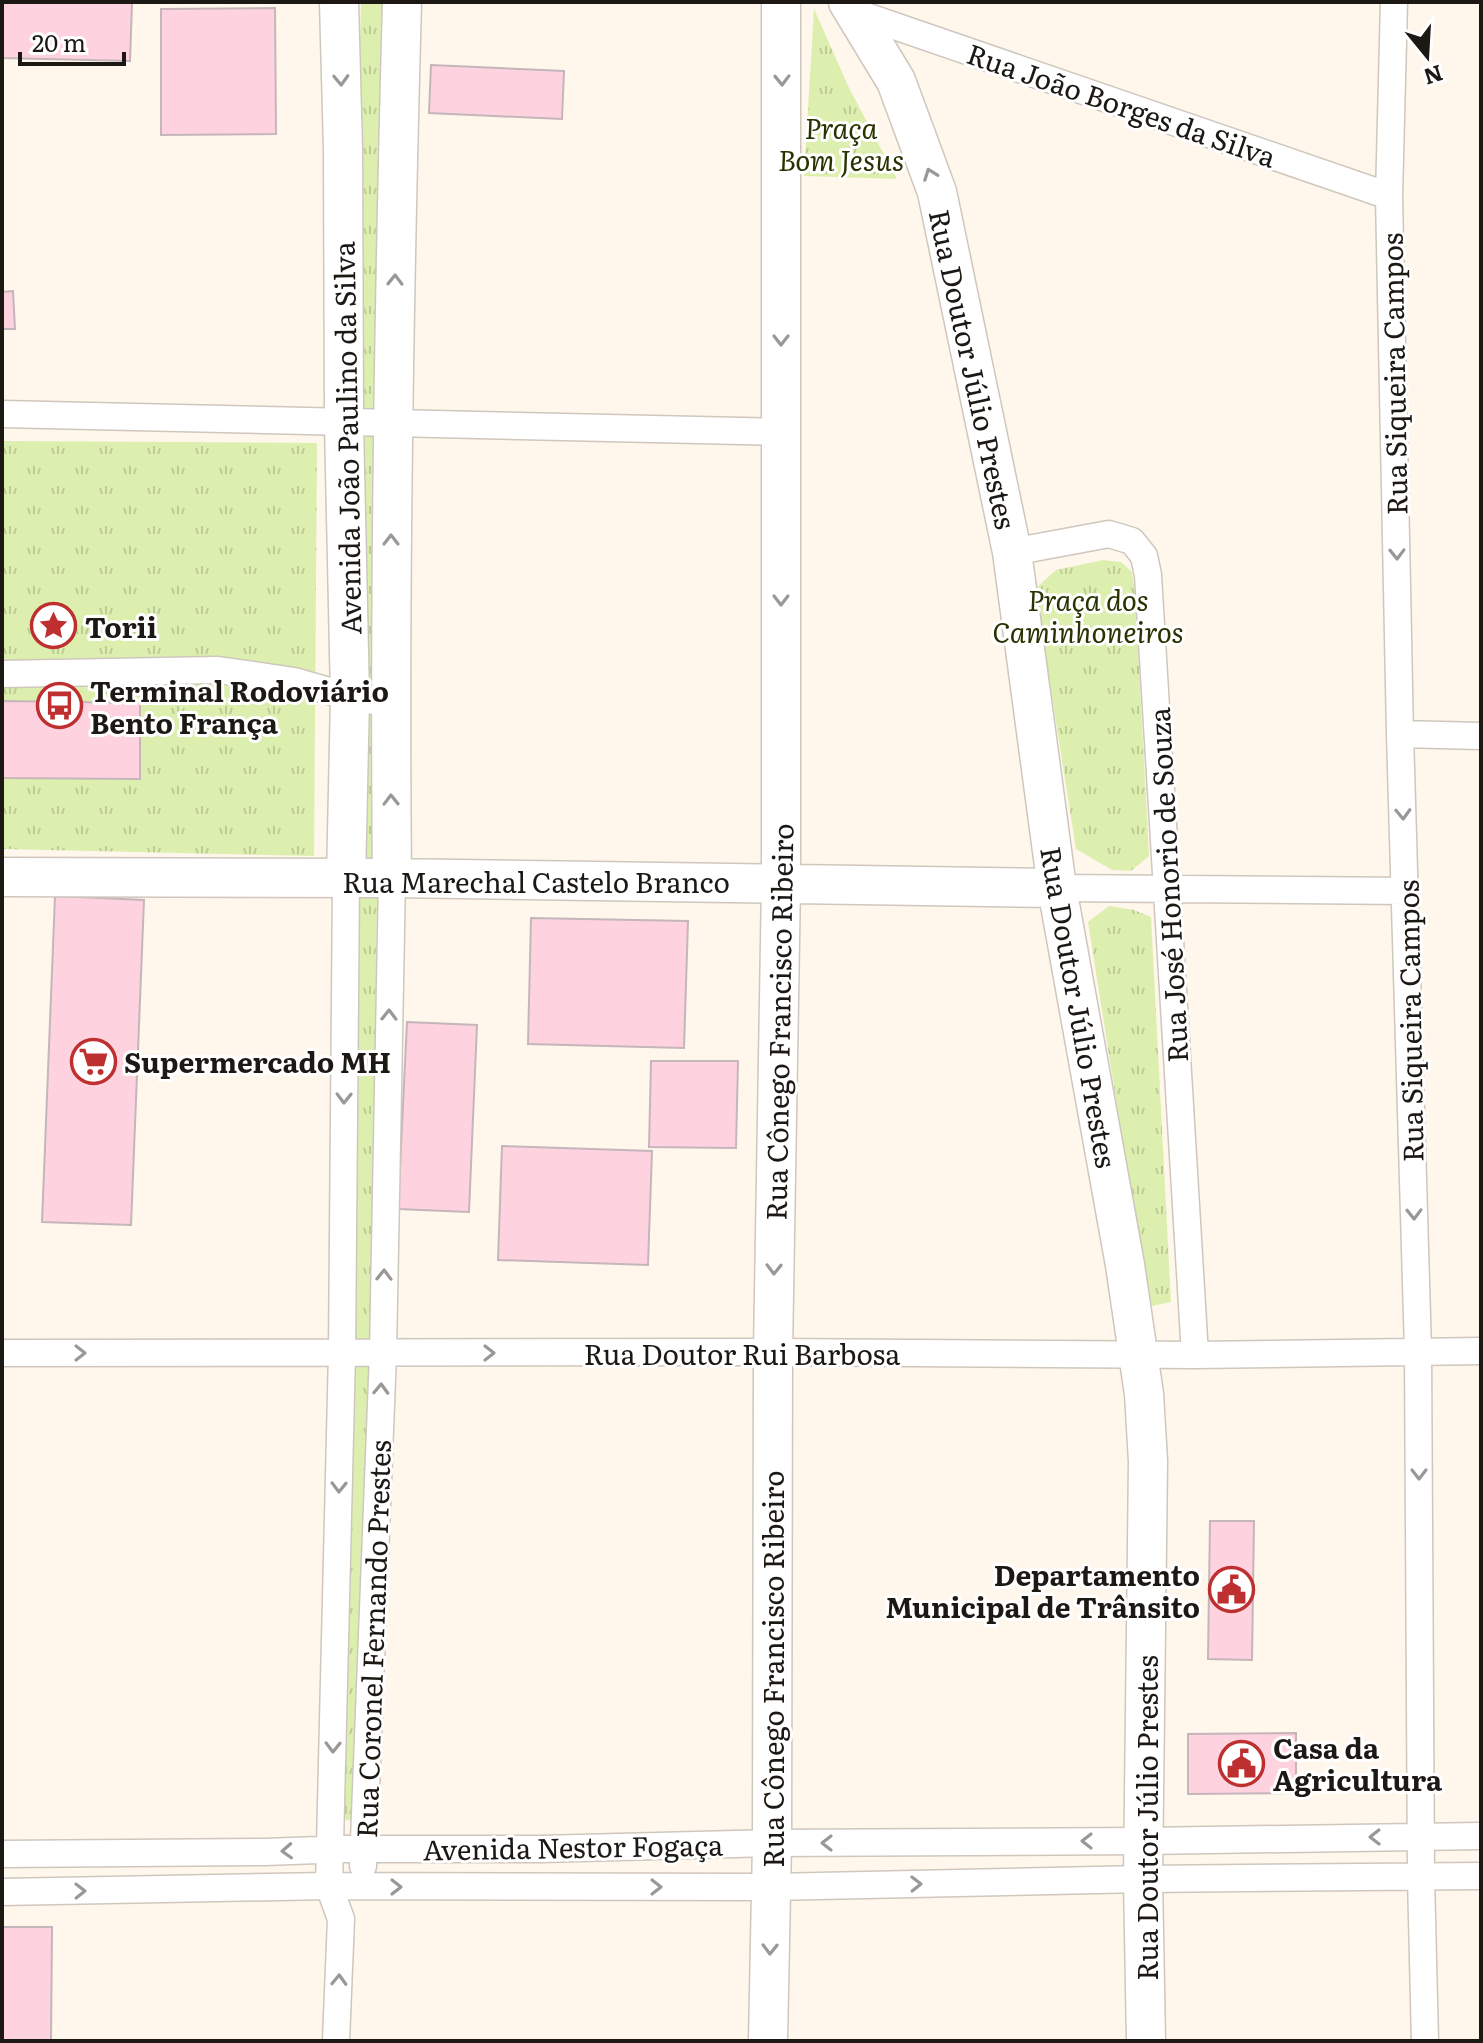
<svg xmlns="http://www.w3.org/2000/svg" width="1483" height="2043" viewBox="0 0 1483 2043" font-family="Literata,serif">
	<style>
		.grass { fill: url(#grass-tufts) }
		.building { fill: #ffd2df; stroke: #c4b6ba; stroke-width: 2 }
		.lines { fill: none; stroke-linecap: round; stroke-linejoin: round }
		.street-casing { stroke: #cfc7be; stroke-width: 29 }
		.secondary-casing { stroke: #cfc7be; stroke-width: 41 }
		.street { stroke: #fff; stroke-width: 26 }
		.secondary { stroke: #fff; stroke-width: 38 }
		.oneway { stroke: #999896 }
		.labels { text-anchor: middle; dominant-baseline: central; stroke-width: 6; stroke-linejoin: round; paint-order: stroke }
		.street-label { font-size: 28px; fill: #1c1915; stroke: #fff }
		.park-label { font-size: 28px; font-style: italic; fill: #293301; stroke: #fff }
		.poi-label { font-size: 28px; font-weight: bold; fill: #1c1915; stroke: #fff; text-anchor: start }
	</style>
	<defs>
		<pattern id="grass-tufts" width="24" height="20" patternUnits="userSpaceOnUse" patternTransform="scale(2)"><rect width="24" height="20" fill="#ddefaf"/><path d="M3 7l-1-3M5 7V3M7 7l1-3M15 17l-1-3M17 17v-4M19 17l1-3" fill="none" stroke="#bdcc96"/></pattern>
	</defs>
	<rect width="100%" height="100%" fill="#fff6ec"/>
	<path class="grass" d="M361 2H387C381 609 375 1215 360 1822L346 1820 339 1806 351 1578 359 692 350 449Z
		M814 9 849 88 897 179 804 176Z
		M2 441 317 443 314 856 2 849Z
		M1103 560 1121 562 1132 572 1135 591 1149 856 1131 871 1112 870 1076 849 1035 589 1056 570Z
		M1109 906 1134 910 1151 917 1171 1302 1152 1306 1142 1264 1088 922Z"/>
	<path class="building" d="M2 2 132 3 130 61 2 58Z
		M275 8 276 134 161 135V9Z
		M431 65 564 71 562 119 429 113Z
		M13 291 15 329H2V292Z
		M2 701 140 703V779L2 778Z
		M55 896 144 900 131 1225 42 1222Z
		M531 918 688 921 684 1048 528 1044Z
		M407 1022 477 1025 469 1212 398 1209Z
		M651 1061H738L736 1148 649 1147Z
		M502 1146 652 1151 648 1265 498 1260Z
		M1210 1521H1254L1252 1660 1208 1659Z
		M1296 1733V1793L1188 1794V1734Z
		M2 1927H52L51 2041H2Z"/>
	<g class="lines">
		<defs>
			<path id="street" d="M1394 2 1389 196 1400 734 1418 1351 1421 1877 1425 2041
				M854 12 1389 196
				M2 414 781 432
				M1012 552 1109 534 1132 541 1144 556 1148 575 1195 1355
				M2 674 218 670 294 681 350 697 390 704
				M1400 734 1481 736
				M1057 888 1406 891
				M2 1353 773 1352 1195 1355 1481 1351
				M2 1854 265 1852 345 1849H541L772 1843 1145 1841 1481 1836
				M363 1866 383 1353 392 878
				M2 1892 329 1886 771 1887 1143 1879 1481 1876
				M336 2041 341 1919 329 1886 342 1353 346 880"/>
			<path id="secondary" d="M339 2 343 150 344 424 350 697 346 880
				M848 2 896 81 937 192 1012 552 1057 888 1125 1265 1144 1394 1148 1461 1143 1879 1146 2041
				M2 877 392 878 1057 888
				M392 878C389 586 394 294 402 2
				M768 2041 772 1843 773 1352 781 883V2"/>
		</defs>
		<use href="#street" class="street-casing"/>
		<use href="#secondary" class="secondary-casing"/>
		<use href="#street" class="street"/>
		<use href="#secondary" class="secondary"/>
	</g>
	<defs><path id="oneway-chevron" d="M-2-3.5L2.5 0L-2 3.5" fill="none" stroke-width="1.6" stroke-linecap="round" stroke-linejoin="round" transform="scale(2)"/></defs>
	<g class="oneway">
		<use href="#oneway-chevron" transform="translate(341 80) rotate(88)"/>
		<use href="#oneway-chevron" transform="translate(782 80) rotate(89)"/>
		<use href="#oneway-chevron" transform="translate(930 174) rotate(-110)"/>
		<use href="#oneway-chevron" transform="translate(395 280) rotate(-89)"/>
		<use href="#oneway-chevron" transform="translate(781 340) rotate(90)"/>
		<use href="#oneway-chevron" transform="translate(391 540) rotate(-90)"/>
		<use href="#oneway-chevron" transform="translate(1397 554) rotate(89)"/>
		<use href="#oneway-chevron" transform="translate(781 600) rotate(90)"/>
		<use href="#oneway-chevron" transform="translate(391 800) rotate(-91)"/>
		<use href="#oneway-chevron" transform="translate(1403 814) rotate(88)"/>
		<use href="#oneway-chevron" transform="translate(389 1015) rotate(-89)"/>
		<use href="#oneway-chevron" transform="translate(344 1098) rotate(91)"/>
		<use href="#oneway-chevron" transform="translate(1414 1214) rotate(89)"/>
		<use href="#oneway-chevron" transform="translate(774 1269) rotate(91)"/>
		<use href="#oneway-chevron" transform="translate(384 1275) rotate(-89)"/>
		<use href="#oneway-chevron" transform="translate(80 1353)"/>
		<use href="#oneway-chevron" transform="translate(489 1353)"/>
		<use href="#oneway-chevron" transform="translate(381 1389) rotate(-88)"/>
		<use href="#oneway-chevron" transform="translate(1419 1474) rotate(90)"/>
		<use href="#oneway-chevron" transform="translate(339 1487) rotate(91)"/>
		<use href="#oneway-chevron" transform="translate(333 1747) rotate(91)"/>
		<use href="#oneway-chevron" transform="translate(1375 1837) rotate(179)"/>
		<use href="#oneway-chevron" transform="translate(1087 1841) rotate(180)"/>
		<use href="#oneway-chevron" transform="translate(827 1843) rotate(180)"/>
		<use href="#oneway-chevron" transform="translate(287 1851) rotate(177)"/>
		<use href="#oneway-chevron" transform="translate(916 1884) rotate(-1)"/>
		<use href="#oneway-chevron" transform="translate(396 1887)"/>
		<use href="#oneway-chevron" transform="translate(656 1887)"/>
		<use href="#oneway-chevron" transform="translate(80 1891) rotate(-1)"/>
		<use href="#oneway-chevron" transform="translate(770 1949) rotate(91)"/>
		<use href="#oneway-chevron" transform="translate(339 1980) rotate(-88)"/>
	</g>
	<defs>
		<symbol id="sight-ring" viewBox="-11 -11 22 22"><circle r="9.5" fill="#fff" stroke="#be2f30" stroke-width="1.5"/><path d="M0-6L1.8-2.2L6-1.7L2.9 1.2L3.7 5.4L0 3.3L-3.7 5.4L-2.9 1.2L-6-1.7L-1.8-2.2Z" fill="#be2f30"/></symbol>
		<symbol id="bus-ring" viewBox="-11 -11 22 22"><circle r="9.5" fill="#fff" stroke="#be2f30" stroke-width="1.5"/><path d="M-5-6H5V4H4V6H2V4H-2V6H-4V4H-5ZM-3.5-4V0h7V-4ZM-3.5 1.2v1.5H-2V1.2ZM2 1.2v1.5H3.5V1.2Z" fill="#be2f30"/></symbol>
		<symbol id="supermarket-ring" viewBox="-11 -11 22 22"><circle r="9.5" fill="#fff" stroke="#be2f30" stroke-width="1.5"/><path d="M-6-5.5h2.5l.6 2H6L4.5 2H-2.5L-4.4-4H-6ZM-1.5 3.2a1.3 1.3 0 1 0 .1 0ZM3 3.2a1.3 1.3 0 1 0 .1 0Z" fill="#be2f30"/></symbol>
		<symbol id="civic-ring" viewBox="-11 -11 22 22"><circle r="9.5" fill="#fff" stroke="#be2f30" stroke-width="1.5"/><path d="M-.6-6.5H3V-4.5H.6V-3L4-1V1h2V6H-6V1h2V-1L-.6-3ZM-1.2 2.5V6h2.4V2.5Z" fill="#be2f30"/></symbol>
	</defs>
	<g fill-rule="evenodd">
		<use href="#sight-ring" x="28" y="600" width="51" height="51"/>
		<use href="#bus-ring" x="34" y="680" width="51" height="51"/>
		<use href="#supermarket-ring" x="68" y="1036" width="51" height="51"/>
		<use href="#civic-ring" x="1206" y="1564" width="51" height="51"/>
		<use href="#civic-ring" x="1216" y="1738" width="51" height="51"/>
	</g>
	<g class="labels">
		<g class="street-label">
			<text transform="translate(1122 104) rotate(19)">Rua João Borges da Silva</text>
			<text transform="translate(974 369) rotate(78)">Rua Doutor Júlio Prestes</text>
			<text transform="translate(1393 374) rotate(-91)">Rua Siqueira Campos</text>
			<text transform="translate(346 438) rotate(-91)">Avenida João Paulino da Silva</text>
			<text x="536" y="881">Rua Marechal Castelo Branco</text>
			<text transform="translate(1167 885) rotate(-93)">Rua José Honorio de Souza</text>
			<text transform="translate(1080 1007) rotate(80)">Rua Doutor Júlio Prestes</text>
			<text transform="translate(1409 1021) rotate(-91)">Rua Siqueira Campos</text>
			<text transform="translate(778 1022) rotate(-89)">Rua Cônego Francisco Ribeiro</text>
			<text x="742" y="1353">Rua Doutor Rui Barbosa</text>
			<text transform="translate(372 1639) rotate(-88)">Rua Coronel Fernando Prestes</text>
			<text transform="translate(772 1669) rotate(-90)">Rua Cônego Francisco Ribeiro</text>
			<text transform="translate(1146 1818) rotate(-90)">Rua Doutor Júlio Prestes</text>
			<text transform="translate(573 1846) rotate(-1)">Avenida Nestor Fogaça</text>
		</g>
		<g class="park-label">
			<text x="841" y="127">Praça<tspan x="841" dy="32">Bom Jesus</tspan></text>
			<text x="1088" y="599">Praça dos<tspan x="1088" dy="32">Caminhoneiros</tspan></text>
		</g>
		<g class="poi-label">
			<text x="85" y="626">Torii</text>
			<text x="90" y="690">Terminal Rodoviário<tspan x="90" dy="32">Bento França</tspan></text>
			<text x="124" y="1061">Supermercado MH</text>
			<text x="1200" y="1574" text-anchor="end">Departamento<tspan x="1200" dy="32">Municipal de Trânsito</tspan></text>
			<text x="1273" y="1747">Casa da<tspan x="1273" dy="32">Agricultura</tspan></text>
		</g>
	</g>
	<rect width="1483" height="2043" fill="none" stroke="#1c1915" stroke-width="8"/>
	<g transform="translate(1427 56) rotate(162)" stroke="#ffffff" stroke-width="6" paint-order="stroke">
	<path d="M0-6L14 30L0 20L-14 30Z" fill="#1c1915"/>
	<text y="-12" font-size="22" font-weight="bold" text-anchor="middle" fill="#1c1915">N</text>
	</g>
	<path d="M20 52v12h104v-12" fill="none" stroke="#1c1915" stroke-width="4"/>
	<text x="32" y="52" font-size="24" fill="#1c1915" stroke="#ffffff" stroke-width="6" paint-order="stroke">20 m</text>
</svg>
